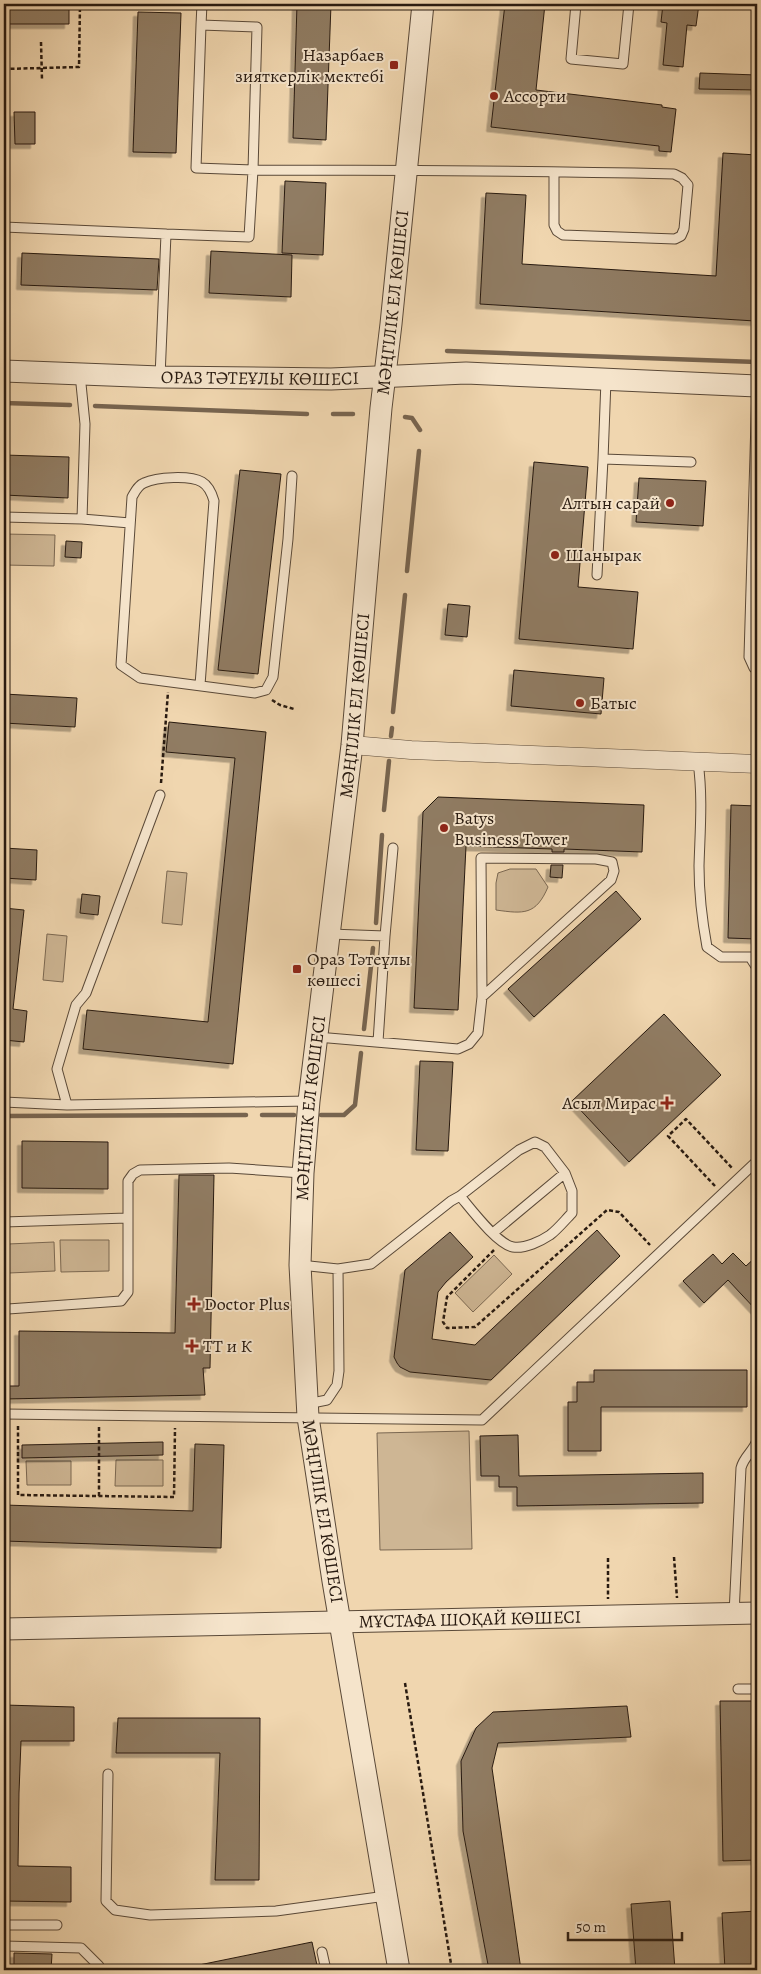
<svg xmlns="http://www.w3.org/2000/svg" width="761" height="1974" viewBox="0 0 761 1974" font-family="Alegreya,serif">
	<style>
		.green { fill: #ceb694; stroke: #7b6852 }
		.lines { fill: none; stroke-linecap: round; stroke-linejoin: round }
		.stream { stroke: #77644f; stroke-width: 4.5 }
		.building { fill: #907c63; stroke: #281a10; filter: url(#shadow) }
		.service-casing { stroke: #5a4938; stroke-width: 11 }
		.minor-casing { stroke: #5a4938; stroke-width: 19 }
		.tertiary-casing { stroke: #5a4938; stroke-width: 23 }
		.path { stroke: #281a10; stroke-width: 2.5; stroke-dasharray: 4 2.5; stroke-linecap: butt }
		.service { stroke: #f5e4cb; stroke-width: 9 }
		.minor { stroke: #f5e4cb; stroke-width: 18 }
		.tertiary { stroke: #f5e4cb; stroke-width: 21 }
		.poi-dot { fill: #8f2418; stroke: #f5e4cb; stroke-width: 2 }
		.labels { text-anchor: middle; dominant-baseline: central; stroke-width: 4; stroke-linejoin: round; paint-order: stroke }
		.poi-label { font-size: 18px; fill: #281a10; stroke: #f5e4cb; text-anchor: start }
		.street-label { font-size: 18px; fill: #281a10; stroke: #f5e4cb }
	</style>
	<defs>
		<filter id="shadow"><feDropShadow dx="-4.5" dy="4.5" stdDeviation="0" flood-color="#0004"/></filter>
	</defs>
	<rect width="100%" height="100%" fill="#f0d6af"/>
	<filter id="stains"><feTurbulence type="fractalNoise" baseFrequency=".004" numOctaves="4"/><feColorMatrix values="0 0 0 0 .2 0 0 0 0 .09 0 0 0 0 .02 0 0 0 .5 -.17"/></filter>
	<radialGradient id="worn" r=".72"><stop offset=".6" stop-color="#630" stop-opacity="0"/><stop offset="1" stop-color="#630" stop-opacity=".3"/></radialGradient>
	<path class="green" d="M4 534 55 535 54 566 4 565Z
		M510 869H536L548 887C536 915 524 914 496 910V883L498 873Z
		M167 871 187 873 182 925 162 923Z
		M47 934 67 936 63 982 43 980Z
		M60 1240H109V1271L61 1272Z
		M54 1242 55 1271 9 1273 8 1244Z
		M494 1255 512 1274 473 1312 455 1293Z
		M469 1431 472 1549 380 1550 377 1433Z
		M116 1460H163V1486H115Z
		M26 1461H71V1485H27Z"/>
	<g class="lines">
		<path class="stream" d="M447 351 757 362
			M4 403 70 405
			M95 406 307 414
			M333 414H353
			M405 417 412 418 420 430
			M407 571 419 451
			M393 712 405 595
			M391 736 392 728
			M384 810 389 761
			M376 923 382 835
			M364 1029 373 948
			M262 1115H294
			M321 1115H344L355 1105 361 1053
			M4 1116 246 1115"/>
	</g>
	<path class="building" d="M4 4H69V24H4Z
		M297 4H331L326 140 293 138Z
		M505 4H545L536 90 662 105V107L676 109 671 152 659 151V146L491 127Z
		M663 4H699L696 26 687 25 683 67 663 65 667 23 661 22Z
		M138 12 181 13 176 153 133 152Z
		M700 73 757 75V90L699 89Z
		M14 112H35V144H15Z
		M723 153 757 155V282L755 321 480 304 486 193 526 195 522 264 716 276Z
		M285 181 326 183 323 255 282 253Z
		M211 251 292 255 291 297 209 293Z
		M22 253 159 259 157 290 21 285Z
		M4 455 69 457 68 498 4 495Z
		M534 462 588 467 578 587 638 592 633 649 519 639Z
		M240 470 281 474 258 674 218 670Z
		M639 478 706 481 703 526 636 522Z
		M66 541 82 542 81 558 65 557Z
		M448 604 470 606 467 637 445 635Z
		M514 670 604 678 601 714 511 706Z
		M4 694 77 698 75 727 4 723Z
		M169 722 266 732 233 1064 83 1049 87 1010 208 1022 235 758 166 752Z
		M438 797 644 805 642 852 564 849V852H552V849L466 846 458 1010 414 1008 423 812Z
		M731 805 757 806V939L728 938Z
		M4 848 37 850 36 880 4 878Z
		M551 865H563L562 878 550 877Z
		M616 891 641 919 534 1017 508 989Z
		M82 894 100 896 98 915 80 913Z
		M4 908 24 910 13 1009 27 1011 24 1042 4 1040Z
		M664 1014 721 1075 629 1162 572 1101Z
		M420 1061 453 1062 448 1151 416 1150Z
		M22 1141 108 1142V1189L22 1188Z
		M179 1175H214L210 1368H203L205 1395 4 1399V1386H19V1331L175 1333Z
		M597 1230 620 1256 491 1380 410 1372 400 1367 397 1363 394 1357 405 1270 450 1232 473 1257 446 1282 438 1292 432 1339 475 1345Z
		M733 1253 746 1266 757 1256V1311L728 1280 704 1303 683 1281 713 1254 722 1264Z
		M594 1370H747V1407H601V1451H568V1402H577V1382H594Z
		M518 1435 519 1476 703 1473V1503L517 1506V1487H499V1476H481L480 1436Z
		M163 1442V1455L22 1458V1445Z
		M195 1444 224 1445 221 1548 4 1541V1505L193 1511Z
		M720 1701H757V1735H755L757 1860 723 1861Z
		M4 1705 74 1707V1741H21L19 1793 18 1866 71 1867V1902L4 1901Z
		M627 1706 631 1737 498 1743 492 1768 521 1970H489L463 1831 461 1761 476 1728 493 1712Z
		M118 1718H260L259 1880H215L220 1753H116Z
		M670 1901 675 1970H636L631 1904Z
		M757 1911V1970H725L722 1913Z
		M312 1942 318 1970H199V1965Z
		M14 1953 52 1954 51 1970H14Z"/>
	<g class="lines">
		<defs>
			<path id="service" d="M576 4 571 59 623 64 629 4
				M201 25 257 27 253 170 196 168 201 25 202 4
				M4 227 166 234 160 377
				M166 234 249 237 253 170C393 170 533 171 674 174L682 178 688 185 684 229 681 236 675 239 563 235 557 231 554 225V172
				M606 380 603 459 691 462
				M757 387 749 657 754 668 757 670
				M4 517 82 519 85 424 80 374
				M82 519 130 523
				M597 575 603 459
				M200 685 214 501C212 494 209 486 202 482 190 475 157 477 144 483 138 485 135 492 132 497L121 665 140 678 255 693 266 690 273 677 288 539 292 476
				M698 762C703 797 700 831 699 866 699 893 702 920 707 947L721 957H757
				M330 934 385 936 393 848
				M750 957 757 968
				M317 1037 458 1049 469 1044 478 1033 482 997 481 858 596 859 612 862 614 871 611 880 482 997
				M378 1042 385 936
				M4 1102 67 1105 308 1101
				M67 1105 57 1069 76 1005 86 993 160 795
				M460 1196 519 1150 535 1142 545 1147 565 1173
				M4 1222 127 1218
				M300 1265 338 1269 371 1264 451 1201 460 1196C471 1209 497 1244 513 1247 525 1249 541 1241 550 1235 558 1229 565 1220 572 1213V1191L565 1173 493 1233
				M4 1306 8 1309 121 1301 128 1292V1181L133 1174 140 1170 229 1168 302 1173
				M307 1404 327 1400 337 1385 339 1371 338 1269
				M4 1414 482 1420 757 1161
				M734 1614 741 1468C744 1456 754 1451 757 1440
				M738 1689H757
				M108 1774 106 1901 115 1910 150 1915 276 1911 386 1896
				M4 1925H57
				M4 1946 81 1948 99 1966 100 1970
				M322 1952 326 1970"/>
			<path id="minor" d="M352 745 411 750 757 764"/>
			<g id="tertiary">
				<path id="s1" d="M4 371 160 377 331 379 466 373 757 386"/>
				<path id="s2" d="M4 1629 757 1613"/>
				<path id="s3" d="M399 1970 333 1581 308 1417 300 1265 303 1173 309 1101 352 745 381 408 391 324 423 4"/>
			</g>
		</defs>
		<use href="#service" class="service-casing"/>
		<use href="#minor" class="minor-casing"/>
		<use href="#tertiary" class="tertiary-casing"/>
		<path class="path" d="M41 42 42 80
			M4 69 79 67 80 4
			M272 700 280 705 294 709
			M161 783 168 692
			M715 1186 668 1136 686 1119 733 1169
			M494 1250 447 1297 443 1322 447 1328 475 1327 607 1210 619 1212 650 1245
			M18 1426V1495L174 1497 175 1428
			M99 1427V1496
			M674 1557 677 1598
			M608 1558V1599
			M405 1683 452 1970"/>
		<use href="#service" class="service"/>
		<use href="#minor" class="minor"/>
		<use href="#tertiary" class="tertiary"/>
	</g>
	<g class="poi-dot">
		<rect x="389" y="60" width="10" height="10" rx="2.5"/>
		<circle cx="494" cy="96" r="5"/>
		<circle cx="670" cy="503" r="5"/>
		<circle cx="555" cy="555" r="5"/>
		<circle cx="580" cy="703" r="5"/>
		<circle cx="444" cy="828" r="5"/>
		<rect x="292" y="964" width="10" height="10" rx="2.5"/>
		<path d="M664.5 1095.5h5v5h5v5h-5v5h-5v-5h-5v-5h5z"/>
		<path d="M191.5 1296.5h5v5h5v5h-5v5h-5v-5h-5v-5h5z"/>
		<path d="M189.5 1338.5h5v5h5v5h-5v5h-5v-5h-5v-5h5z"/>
	</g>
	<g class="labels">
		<g class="poi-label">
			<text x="384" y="55" text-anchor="end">Назарбаев<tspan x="384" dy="21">зияткерлік мектебі</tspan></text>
			<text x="504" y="96">Ассорти</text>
			<text x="660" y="503" text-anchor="end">Алтын сарай</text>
			<text x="565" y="555">Шанырак</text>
			<text x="590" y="703">Батыс</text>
			<text x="454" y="818">Batys<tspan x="454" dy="21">Business Tower</tspan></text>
			<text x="307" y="959">Ораз Тәтеұлы<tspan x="307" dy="21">көшесі</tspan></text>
			<text x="656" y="1103" text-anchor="end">Асыл Мирас</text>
			<text x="204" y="1304">Doctor Plus</text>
			<text x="203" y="1346">ТТ и К</text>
		</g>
		<g class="street-label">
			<text stroke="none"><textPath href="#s3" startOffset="1680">МӘҢГІЛІК ЕЛ КӨШЕСІ</textPath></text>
			<text stroke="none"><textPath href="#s1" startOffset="256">ОРАЗ ТӘТЕҰЛЫ КӨШЕСІ</textPath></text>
			<text stroke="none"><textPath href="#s3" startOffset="1275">МӘҢГІЛІК ЕЛ КӨШЕСІ</textPath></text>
			<text stroke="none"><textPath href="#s3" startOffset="870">МӘҢГІЛІК ЕЛ КӨШЕСІ</textPath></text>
			<text transform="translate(323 1511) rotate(81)">МӘҢГІЛІК ЕЛ КӨШЕСІ</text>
			<text stroke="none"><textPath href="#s2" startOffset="466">МҰСТАФА ШОҚАЙ КӨШЕСІ</textPath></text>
		</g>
	</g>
	<rect width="761" height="1974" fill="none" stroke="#f0d6af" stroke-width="20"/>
	<rect x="5" y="5" width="751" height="1964" fill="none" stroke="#281a10" stroke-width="2.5"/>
	<rect x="10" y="10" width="741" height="1954" fill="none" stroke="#281a10"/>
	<path d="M568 1932v8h114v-8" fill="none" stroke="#281a10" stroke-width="2.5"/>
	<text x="576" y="1932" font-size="15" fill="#281a10" stroke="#f5e4cb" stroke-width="4" paint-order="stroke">50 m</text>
	<rect width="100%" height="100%" filter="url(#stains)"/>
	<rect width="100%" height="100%" fill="url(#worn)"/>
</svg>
